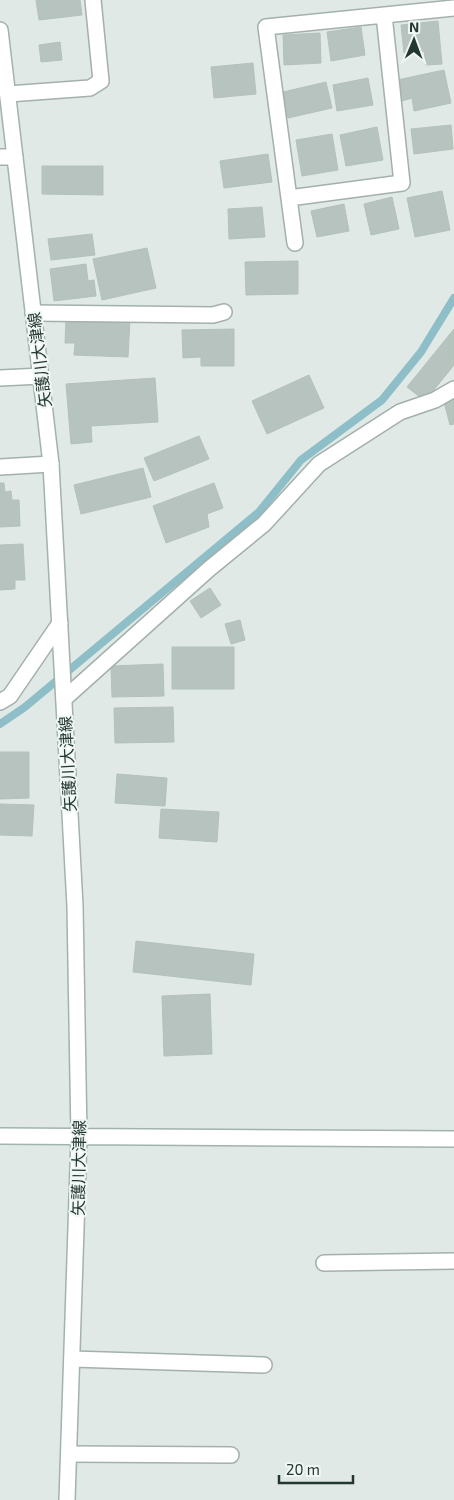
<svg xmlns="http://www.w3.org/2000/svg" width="454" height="1500" viewBox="0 0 454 1500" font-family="'Exo 2','Noto Sans JP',sans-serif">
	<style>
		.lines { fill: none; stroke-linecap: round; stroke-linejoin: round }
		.stream { stroke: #8ebec7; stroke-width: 8 }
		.building { fill: #b6c3be; stroke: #b3c1bb }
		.street-casing { stroke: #a4b0ab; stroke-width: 18 }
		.secondary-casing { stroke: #a1b3ac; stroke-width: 18 }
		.street { stroke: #fff; stroke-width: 15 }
		.secondary { stroke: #fff; stroke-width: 15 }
		.labels { text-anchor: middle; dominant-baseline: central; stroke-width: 4; stroke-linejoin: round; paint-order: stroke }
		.street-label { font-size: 16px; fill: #233731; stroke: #f0f6f3 }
	</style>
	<rect width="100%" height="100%" fill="#e0e9e5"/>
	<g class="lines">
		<path class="stream" d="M0 724 25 707 259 512 301 460 382 400 421 352 454 298"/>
	</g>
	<path class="building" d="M36 0H80L82 15 39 20Z
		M438 21 442 64 426 65 424 51 404 53 401 25Z
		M361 27 365 55 331 61 327 32Z
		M320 33 321 63 284 65 283 35Z
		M60 42 62 60 41 62 39 45Z
		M253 63 256 94 214 98 211 67Z
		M444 70 451 103 414 111 412 98 402 101 397 80Z
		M368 78 373 105 337 111 333 85Z
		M326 82 332 108 288 118 283 92Z
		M451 125 453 149 414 154 411 129Z
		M377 127 383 160 346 166 340 135Z
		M332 134 338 170 302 176 296 140Z
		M268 154 272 182 224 188 220 161Z
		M42 166H103V195L42 194Z
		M442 191 450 230 415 237 407 198Z
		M392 197 399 229 371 235 364 204Z
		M344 204 349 231 317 237 311 211Z
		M262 207 265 237 229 239 228 209Z
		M92 234 95 255 51 260 48 239Z
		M147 248 156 288 102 300 93 259Z
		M298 261V294L246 295 245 262Z
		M86 264 88 281 94 280 96 296 54 301 50 269Z
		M66 319 130 320 128 357 74 355 75 343H65Z
		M234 329V366H201V357L183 358 182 330Z
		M454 329V365L425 401 407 387Z
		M309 375 324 408 267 434 252 401Z
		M155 378 158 422 91 426 92 442 71 444 66 384Z
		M454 399V424L450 425 444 402Z
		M199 436 209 459 154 481 144 458Z
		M143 468 151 497 81 514 74 485Z
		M0 483H4L5 492 11 491 12 500H19L20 526 0 527Z
		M214 483 223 508 207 514 209 527 166 543 153 506Z
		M23 544 25 580H15V589L0 590V545Z
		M210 588 221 605 201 618 190 601Z
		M240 620 245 640 231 644 225 624Z
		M172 647H234V689H172Z
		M163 664 164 696 112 697 111 666Z
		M173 707 174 742 115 743 114 708Z
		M0 752H29V798L0 799Z
		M117 774 167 778 165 806 115 803Z
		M0 804 34 805 32 836 0 835Z
		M161 809 219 812 217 842 159 838Z
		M136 941 254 954 251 985 133 972Z
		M210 994 212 1054 164 1056 162 996Z"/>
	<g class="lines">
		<defs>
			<path id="street" d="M8 94 90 88 101 81 93 0
				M0 157H15
				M289 198 402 183 384 15
				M295 243 266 27 454 8
				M33 313 213 315 224 312
				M0 378 41 376
				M0 467 51 464
				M64 699 209 569 264 524 319 464 400 412 435 400 454 389
				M0 702 10 696 60 623
				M324 1263 454 1261
				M72 1359 264 1365
				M69 1454 231 1455"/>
			<path id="secondary" d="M0 30 51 464 75 906 79 1137 67 1500
				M0 1136 454 1139"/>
		</defs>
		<use href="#street" class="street-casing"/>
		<use href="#secondary" class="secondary-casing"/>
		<use href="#street" class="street"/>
		<use href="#secondary" class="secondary"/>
	</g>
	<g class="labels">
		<g class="street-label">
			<text transform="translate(39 360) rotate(-97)">矢護川大津線</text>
			<text transform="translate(67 764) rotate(-93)">矢護川大津線</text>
			<text transform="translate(78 1168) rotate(-89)">矢護川大津線</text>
		</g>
	</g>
	<g transform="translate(414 40) rotate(1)" stroke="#f0f6f3" stroke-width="4" paint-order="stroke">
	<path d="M0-4L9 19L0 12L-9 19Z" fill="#233731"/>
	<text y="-8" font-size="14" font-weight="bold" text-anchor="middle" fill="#233731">N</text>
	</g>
	<path d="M279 1475v8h74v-8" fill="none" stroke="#233731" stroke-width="2.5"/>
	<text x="286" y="1475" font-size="15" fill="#233731" stroke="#f0f6f3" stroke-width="4" paint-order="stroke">20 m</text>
</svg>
